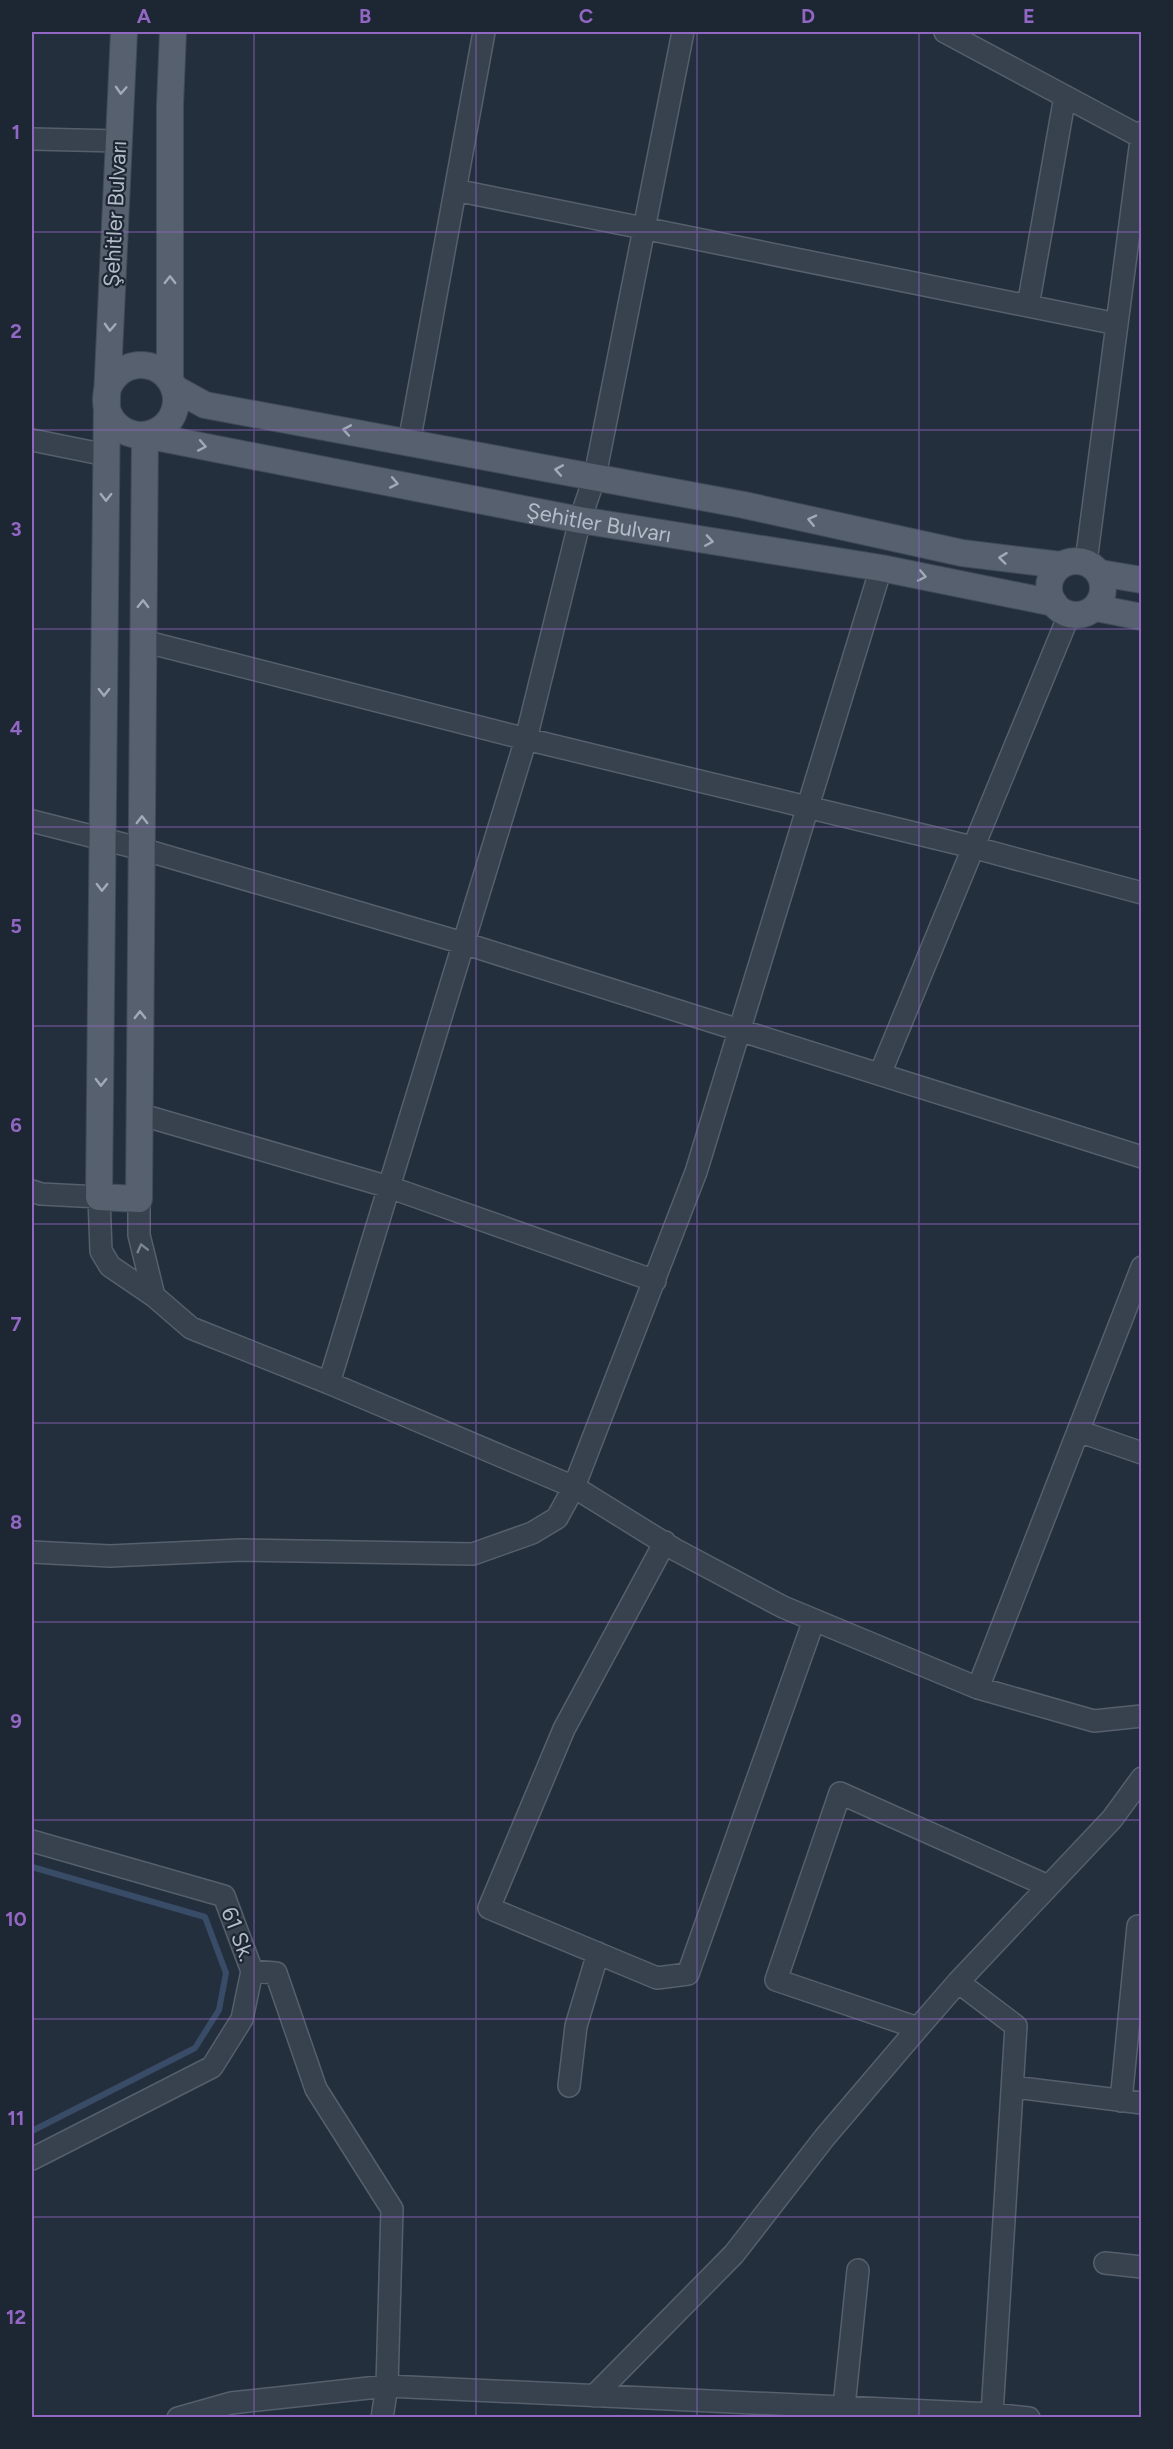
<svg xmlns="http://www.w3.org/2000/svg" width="1173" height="2449" viewBox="0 0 1173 2449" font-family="Figtree,sans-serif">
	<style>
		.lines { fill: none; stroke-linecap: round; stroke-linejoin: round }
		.stream { stroke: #394c67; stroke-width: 6 }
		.minor-casing { stroke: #565f6c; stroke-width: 24 }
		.major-casing { stroke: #414a57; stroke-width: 28 }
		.minor { stroke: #38414e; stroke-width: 21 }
		.major { stroke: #56606e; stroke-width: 26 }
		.oneway { stroke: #a1aab7 }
		.oneway2 { stroke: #7c8592 }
		.grid { fill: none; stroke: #9266c3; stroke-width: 1.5; stroke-opacity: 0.55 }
		.labels { text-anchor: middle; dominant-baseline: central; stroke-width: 4.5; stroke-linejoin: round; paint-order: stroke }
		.street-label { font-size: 22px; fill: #b4bcc9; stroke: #1d2633 }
		.neatline { fill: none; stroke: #9266c3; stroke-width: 2 }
		.grid-label { font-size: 20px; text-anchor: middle; font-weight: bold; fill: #9266c3 }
	</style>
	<rect width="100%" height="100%" fill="#242f3e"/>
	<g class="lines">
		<path class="stream" d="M32 1867 205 1917 226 1973 219 2010 195 2048 32 2131"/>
		<defs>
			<path id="minor" d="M945 32 1141 137
				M32 139 119 141
				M455 190 1117 324
				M1028 306 1065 96
				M32 440 106 455
				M409 443 484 32
				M1086 562 1142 132
				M143 641 526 739 972 847 1142 893
				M32 821 142 849 463 943 1142 1157
				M880 1074 1069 615
				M139 1114 389 1187 655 1281
				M32 1191 41 1194 99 1197 101 1251 110 1266 154 1296 191 1328 329 1383 574 1487 674 1549 783 1607 978 1688 1094 1721 1142 1716
				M139 1199V1235L154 1296
				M329 1383 526 739 580 520 595 476 683 32
				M1078 1431 1142 1453
				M665 1542 564 1729 489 1908 657 1978 688 1974 814 1620
				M32 1552 110 1556 241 1550 473 1554 532 1533 557 1518 574 1487 696 1172 881 568
				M978 1688 1142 1267
				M32 1841 224 1896 252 1971 242 2019 212 2067 32 2159
				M252 1971 276 1973 316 2089 392 2209 387 2386 382 2418
				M958 1982 1016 2026 992 2414
				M918 2028 776 1980 840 1793 1048 1886
				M569 2086 576 2026 598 1953
				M1014 2087 1142 2103
				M1121 2101 1138 1926 1142 1927
				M1105 2263 1142 2267
				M594 2396 734 2254 825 2137 918 2028 958 1982 1112 1819 1142 1778
				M844 2407 858 2270
				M178 2418 231 2403 387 2386 992 2414 1029 2418"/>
			<g id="major">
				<path id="s1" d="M124 32 107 397 99 1197 139 1199 145 435 580 520 881 568 1054 603"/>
				<circle cx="141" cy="400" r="35"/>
				<path d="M170 380V105L173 32"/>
				<path d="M174 388 205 405 744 505 962 553 1061 565"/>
				<circle cx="1076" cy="588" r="27"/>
				<path d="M1100 573 1142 580"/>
				<path d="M1096 608 1142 617"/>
			</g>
		</defs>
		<use href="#minor" class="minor-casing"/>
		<use href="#major" class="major-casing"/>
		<use href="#minor" class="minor"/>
		<use href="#major" class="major"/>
	</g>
	<defs><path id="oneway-chevron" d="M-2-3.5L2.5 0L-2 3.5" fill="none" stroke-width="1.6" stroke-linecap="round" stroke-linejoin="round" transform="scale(1.5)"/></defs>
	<g class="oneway">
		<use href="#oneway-chevron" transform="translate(121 90) rotate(93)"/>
		<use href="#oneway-chevron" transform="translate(170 280) rotate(-90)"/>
		<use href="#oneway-chevron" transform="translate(110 327) rotate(93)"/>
		<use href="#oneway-chevron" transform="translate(347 430) rotate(-170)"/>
		<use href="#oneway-chevron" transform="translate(202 446) rotate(11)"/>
		<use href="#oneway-chevron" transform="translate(559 470) rotate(-170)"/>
		<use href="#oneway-chevron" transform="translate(394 483) rotate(11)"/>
		<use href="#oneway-chevron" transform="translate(106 497) rotate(90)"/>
		<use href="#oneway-chevron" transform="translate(812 520) rotate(-167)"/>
		<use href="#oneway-chevron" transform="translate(709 541) rotate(9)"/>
		<use href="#oneway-chevron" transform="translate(1003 558) rotate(-173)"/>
		<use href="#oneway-chevron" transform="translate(922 576) rotate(11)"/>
		<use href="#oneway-chevron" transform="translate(143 604) rotate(-89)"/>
		<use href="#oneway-chevron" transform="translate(104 692) rotate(90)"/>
		<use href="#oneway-chevron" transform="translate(142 820) rotate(-90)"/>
		<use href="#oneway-chevron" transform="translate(102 887) rotate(91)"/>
		<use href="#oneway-chevron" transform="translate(140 1015) rotate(-90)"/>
		<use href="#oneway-chevron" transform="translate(101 1082) rotate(91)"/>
	</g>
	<use class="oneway2" href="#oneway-chevron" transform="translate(142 1248) rotate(-104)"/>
	<path class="grid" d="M254 32V2418M476 32V2418M697 32V2418M919 32V2418M32 232H1142M32 430H1142M32 629H1142M32 827H1142M32 1026H1142M32 1224H1142M32 1423H1142M32 1622H1142M32 1820H1142M32 2019H1142M32 2217H1142"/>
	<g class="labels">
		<g class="street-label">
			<text transform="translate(115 214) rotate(-87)">Şehitler Bulvarı</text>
			<text stroke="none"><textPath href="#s1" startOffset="2432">Şehitler Bulvarı</textPath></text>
			<text transform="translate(238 1934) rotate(69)">61 Sk.</text>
		</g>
	</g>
	<rect width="1173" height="2449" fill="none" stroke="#1d2633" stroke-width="66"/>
	<rect x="33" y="33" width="1107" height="2383" class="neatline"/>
	<g class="grid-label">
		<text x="144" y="23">A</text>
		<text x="365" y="23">B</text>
		<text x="586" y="23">C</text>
		<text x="808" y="23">D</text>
		<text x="1029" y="23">E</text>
		<text x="16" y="139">1</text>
		<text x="16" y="338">2</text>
		<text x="16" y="536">3</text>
		<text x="16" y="735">4</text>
		<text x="16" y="933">5</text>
		<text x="16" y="1132">6</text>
		<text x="16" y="1331">7</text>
		<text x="16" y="1529">8</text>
		<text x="16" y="1728">9</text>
		<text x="16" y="1926">10</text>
		<text x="16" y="2125">11</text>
		<text x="16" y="2324">12</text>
	</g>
</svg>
